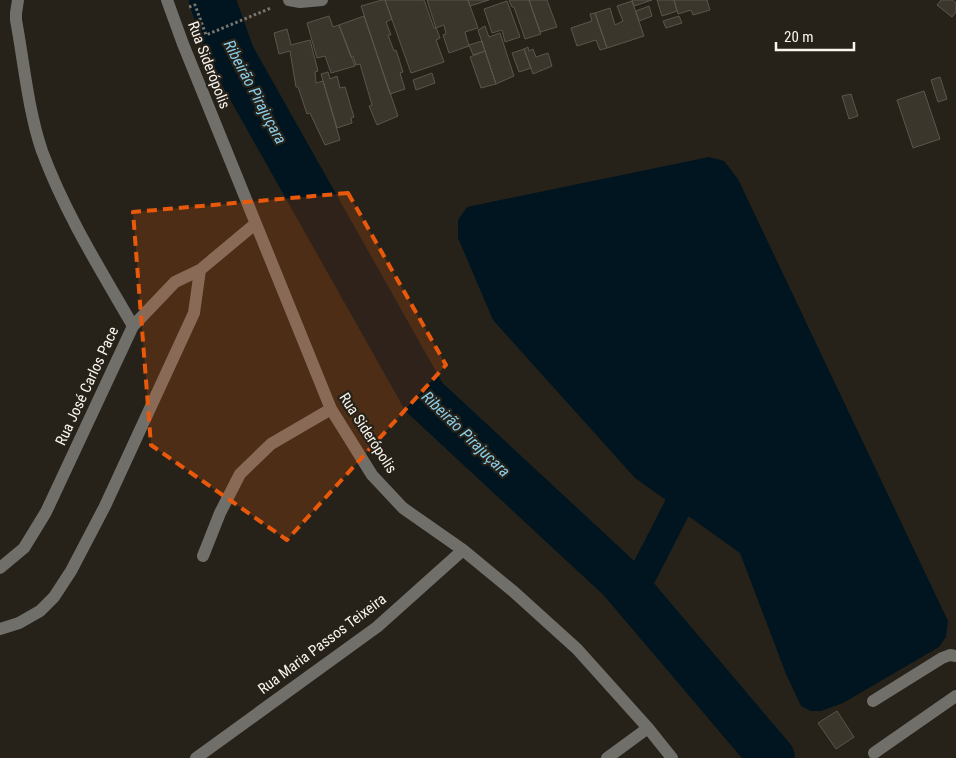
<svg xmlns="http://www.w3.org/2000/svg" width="956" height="758" viewBox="0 0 956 758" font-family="'Roboto Condensed',sans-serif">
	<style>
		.water { fill: #00151f }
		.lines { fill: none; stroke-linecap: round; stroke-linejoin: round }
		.canal { stroke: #00151f; stroke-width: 28 }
		.river { stroke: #00151f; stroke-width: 46 }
		.building { fill: #3b362c; stroke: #5b554b }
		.path { stroke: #7a766e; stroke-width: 3; stroke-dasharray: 2.5 2.5; stroke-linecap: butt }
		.minor { stroke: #716f6a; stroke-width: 12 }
		.marked { fill: #e8590c; fill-opacity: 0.2; stroke: #e8590c; stroke-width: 4; stroke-dasharray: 10 6; stroke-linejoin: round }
		.labels { text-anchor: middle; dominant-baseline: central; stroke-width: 4.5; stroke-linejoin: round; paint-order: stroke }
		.street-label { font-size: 15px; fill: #f8f4ee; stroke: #272219 }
		.water-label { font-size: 16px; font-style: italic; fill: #89cfeb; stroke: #272219 }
	</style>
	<rect width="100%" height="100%" fill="#272219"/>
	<path class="water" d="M709 157 724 161 738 179 948 621 946 637 939 647 843 703 821 711H811L801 706 786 674 740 553 635 478 493 320 458 238V220L467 207Z"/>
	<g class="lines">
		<path class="canal" d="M633 594 694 475"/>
		<path class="river" d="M212 0 232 56 424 397 621 580 772 758"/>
	</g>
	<path class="building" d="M382 0H385L392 19 386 22 391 35H388L394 51 396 50 403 72 400 73 405 89 390 94 361 6Z
		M385 0H424L434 28H436L437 30 440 38 436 40 444 62 411 73Z
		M427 0H468L478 28 465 32 469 46 449 53 443 35 446 34 444 25 436 28Z
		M468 0H489L470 6Z
		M509 0H529L541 34 525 39 514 7H512Z
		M529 0H547L557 27 540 32Z
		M632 0H652L634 6Z
		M657 0H674L677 11 662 16Z
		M674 0H707L710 10 693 15 691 10 678 14Z
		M941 0H952L956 3V12L952 17 937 5Z
		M507 1 520 37 505 42 502 30 492 33 484 9Z
		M632 1 644 36 607 48 595 13 610 8 615 25 623 21 617 6Z
		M649 6 652 16 639 21 636 11Z
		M595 13 607 48 600 50 596 40 577 46 571 28 592 21 590 14Z
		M329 16 333 27 339 25 355 66 331 73 325 56 317 58 307 23Z
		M364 16 398 116 377 125 369 106 372 105 360 64 356 65 353 56 351 57 339 25Z
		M679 16 682 23 666 28 663 21Z
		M485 26 489 37 500 33 514 76 496 84 478 30Z
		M287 29 291 45 310 40 318 71 315 72 316 83 323 81 340 140 325 145 310 113 307 114 298 87H296L290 51 279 54 274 33Z
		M482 41 485 51 473 55 469 45Z
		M528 47 529 51 533 49 536 57 548 53 552 66 533 74 524 49Z
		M524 49 531 68 519 72 512 53Z
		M485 51 496 84 481 88 470 57Z
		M328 72 330 79 337 76 340 88 345 87 354 117 351 118 352 123 337 128 321 74Z
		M432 73 435 83 416 90 413 80Z
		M940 77 947 99 938 102 931 80Z
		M924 91 940 139 913 148 897 100Z
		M851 94 858 116 849 119 842 96Z
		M837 711 854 737 836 749 818 723Z"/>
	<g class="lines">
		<path class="path" d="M189 7 195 5 206 35 271 8"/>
		<path class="minor" d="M18 0 16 13V20C24 63 28 110 42 151 65 213 100 269 133 326
			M167 0 183 44 331 409 372 475 403 508 463 550 514 592 577 649 648 728 672 758
			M289 0 300 2 322 0
			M203 556 220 513 240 474 271 444 331 409
			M0 568 24 548 46 512 133 326 175 282 200 270 255 224
			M0 629 19 623 40 611 54 597 71 571 105 506 194 313 200 270
			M873 701 942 658 950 655 956 656
			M874 753 956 696
			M196 758 377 627 463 550
			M607 758 648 728"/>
	</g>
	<path class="marked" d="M348 193 446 365 287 540 151 445 133 212Z"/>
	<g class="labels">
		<g class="street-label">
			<text transform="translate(209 65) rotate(69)">Rua Siderópolis</text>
			<text transform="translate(87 386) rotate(-65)">Rua José Carlos Pace</text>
			<text transform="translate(368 433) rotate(57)">Rua Siderópolis</text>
			<text transform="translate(322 644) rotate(-37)">Rua Maria Passos Teixeira</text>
		</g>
		<g class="water-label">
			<text transform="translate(255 92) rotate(62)">Ribeirão Pirajuçara</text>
			<text transform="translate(466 434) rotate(44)">Ribeirão Pirajuçara</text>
		</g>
	</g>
	<path d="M776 42v8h78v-8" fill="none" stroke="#f8f4ee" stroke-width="2.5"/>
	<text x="784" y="42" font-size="15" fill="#f8f4ee" stroke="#272219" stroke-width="4" paint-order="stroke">20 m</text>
</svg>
